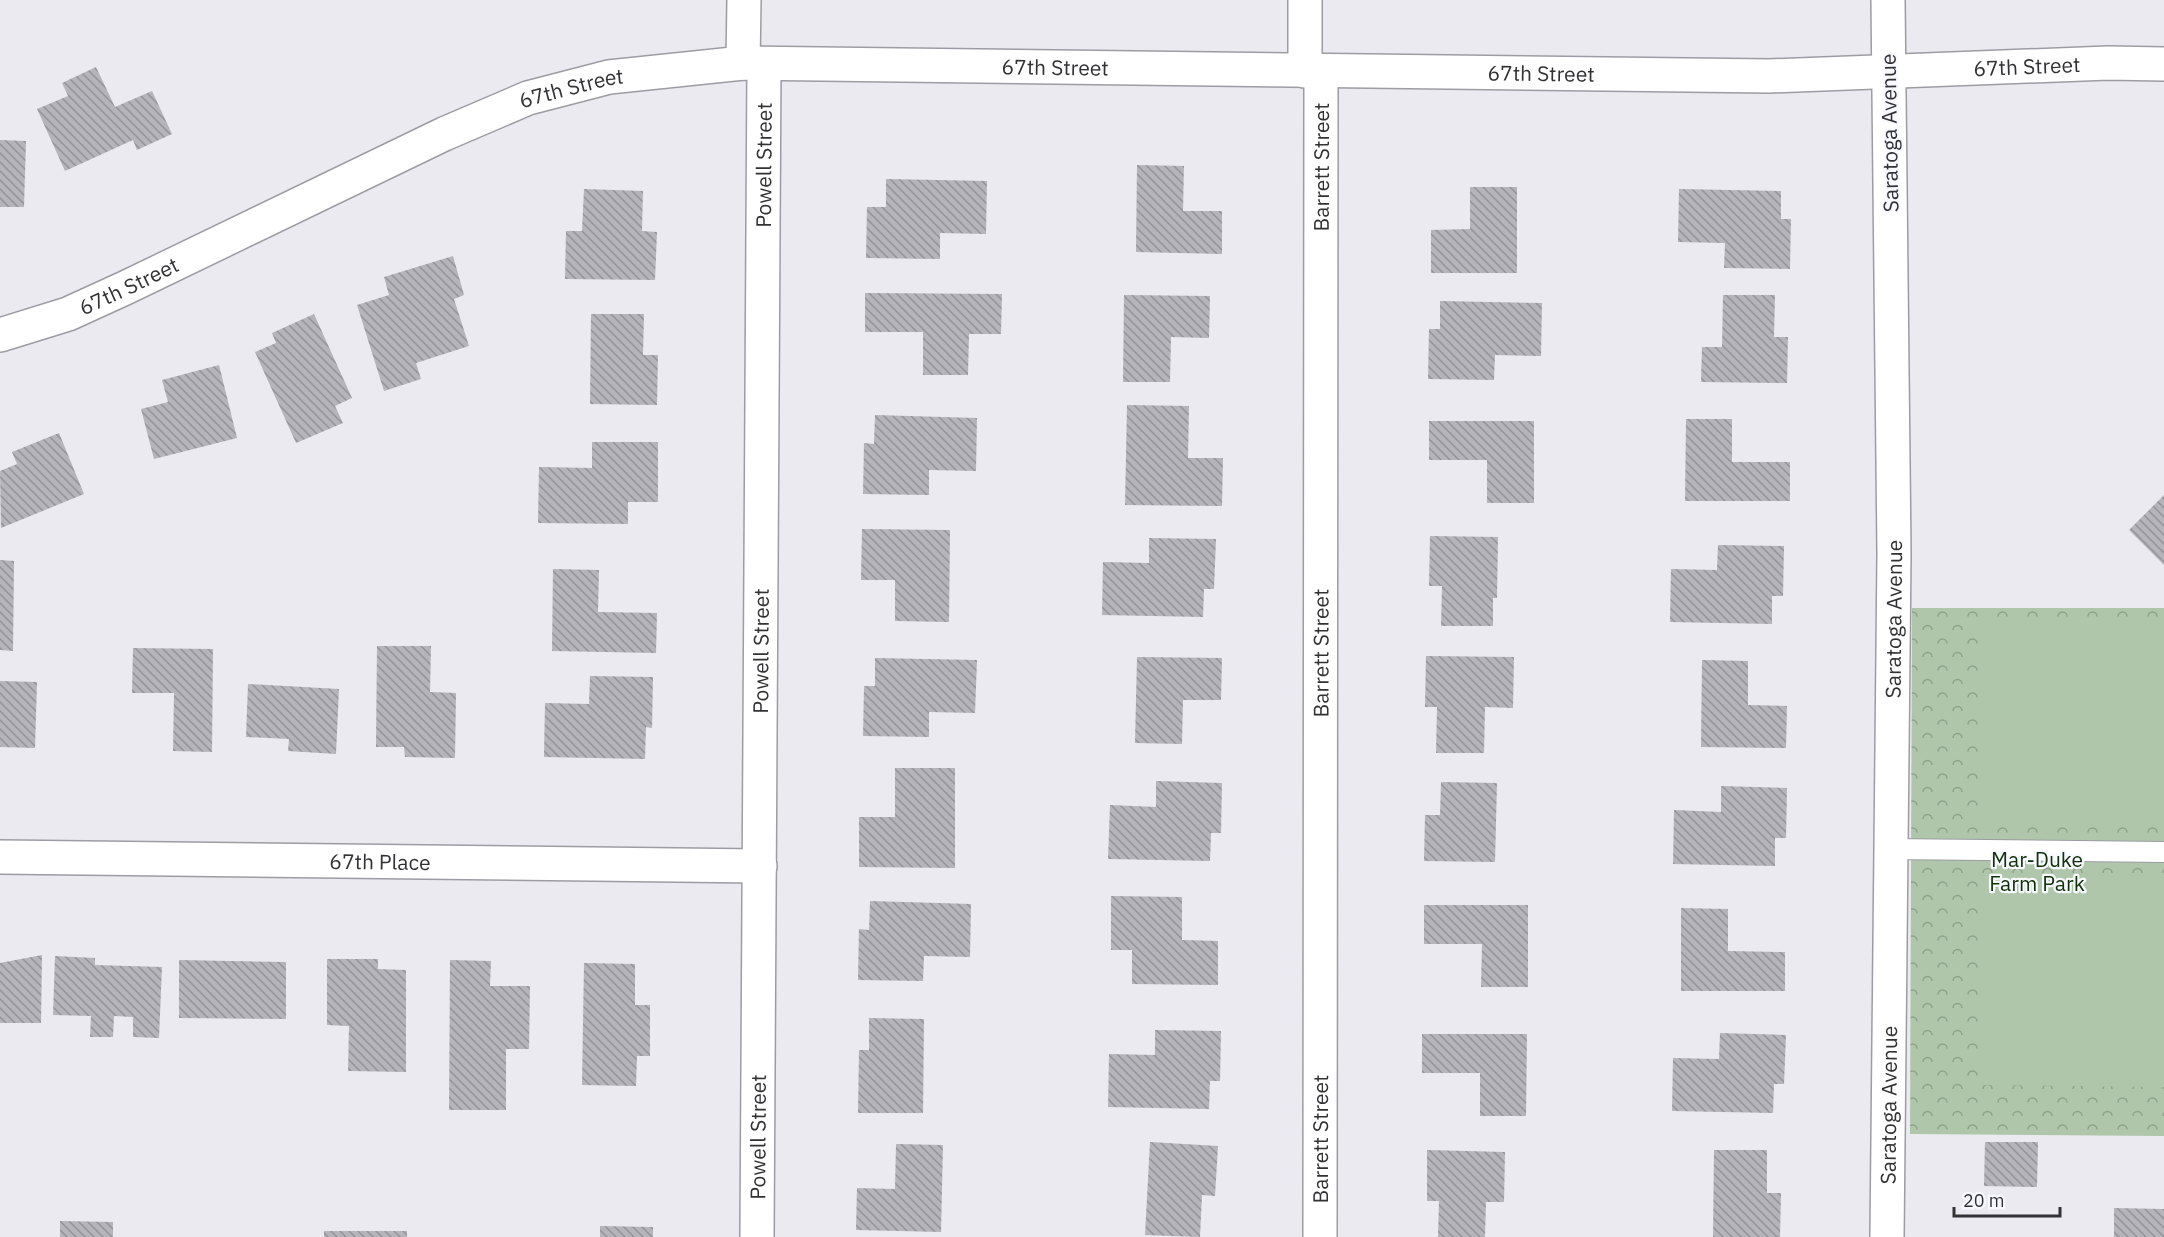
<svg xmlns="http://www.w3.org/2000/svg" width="2164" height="1237" viewBox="0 0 2164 1237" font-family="'IBM Plex Sans',sans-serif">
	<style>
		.park { fill: url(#park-crowns) }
		.garden { fill: #afc6aa }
		.building { fill: url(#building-back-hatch) }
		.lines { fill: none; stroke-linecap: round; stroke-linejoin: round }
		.service-casing { stroke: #9c9ca3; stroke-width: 22 }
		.minor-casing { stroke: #9c9ca3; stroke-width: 36 }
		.service { stroke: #fff; stroke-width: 20 }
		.minor { stroke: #fff; stroke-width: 33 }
		.labels { text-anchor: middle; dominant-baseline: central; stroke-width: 4.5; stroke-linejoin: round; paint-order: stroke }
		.street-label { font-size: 21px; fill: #323235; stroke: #f8f8ff }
		.park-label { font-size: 21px; fill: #113208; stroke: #f8f8ff }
	</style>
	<defs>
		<pattern id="park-crowns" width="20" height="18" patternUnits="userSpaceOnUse" patternTransform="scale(1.5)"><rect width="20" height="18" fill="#afc6aa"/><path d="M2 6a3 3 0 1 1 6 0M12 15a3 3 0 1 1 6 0" fill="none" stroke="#8fa18b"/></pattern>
		<pattern id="building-back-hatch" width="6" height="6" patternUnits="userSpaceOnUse" patternTransform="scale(1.5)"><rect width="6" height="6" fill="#b5b4bb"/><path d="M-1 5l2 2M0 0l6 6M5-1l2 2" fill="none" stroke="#949399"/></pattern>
	</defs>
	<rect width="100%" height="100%" fill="#ebeaf1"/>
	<path class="park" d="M1912 608H2164V1136L1910 1134Z"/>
	<path class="garden" d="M1980 617H2164V824L1978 823Z
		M1980 878 2164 879V1087L1979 1085Z"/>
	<path class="building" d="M96 67 115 107 152 91 172 134 137 150 133 140 65 171 37 109 68 96 62 83Z
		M0 140 26 141 24 207H0Z
		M1137 165 1184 166 1183 211H1222V254L1136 252Z
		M886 179 987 181 986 234 940 233V259L866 258 867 207H886Z
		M1470 187H1517V273H1431V230L1470 229Z
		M584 189 643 191 642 231 657 232 655 280 565 279 566 231H582Z
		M1679 189 1781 191V219H1791L1790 269 1724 268 1725 243 1678 242Z
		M453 256 464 295 454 299 469 346 416 363 421 379 384 391 357 305 389 295 384 277Z
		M865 293 1002 294 1001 334H969L968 375H923V332H865Z
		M1124 295 1210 296 1209 338 1171 337 1170 382H1123Z
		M1723 295H1775L1774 337H1788L1787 383 1701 382 1702 347H1722Z
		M1440 301 1542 303 1541 356 1495 355 1494 380 1428 379 1429 329H1440Z
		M314 314 352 398 335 406 343 423 296 443 255 352 276 343 272 333Z
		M591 314H644L643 355H658L657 405 590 404Z
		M219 365 237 438 154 459 141 409 168 402 162 380Z
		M1127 405 1189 406 1188 458H1223L1222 506 1125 505Z
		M875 415 977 418 976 471 929 470V495L863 494 864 443 874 444Z
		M1686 419H1732V462H1790V501H1685Z
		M1429 421H1534V503H1487V460H1429Z
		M59 433 84 494 1 528 0 471 17 464 12 452Z
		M592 442H658V502H628V524L538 523 539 467 592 468Z
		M2164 495V565L2129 530Z
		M862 529 950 530 949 622 895 621V580H861Z
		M1430 536 1498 537 1497 598H1493V626H1441L1442 586H1429Z
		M1149 538 1216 539 1214 589H1204L1203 617 1102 615 1103 562 1149 563Z
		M1718 545 1784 546 1783 596H1772V624L1670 622 1671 569 1717 570Z
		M0 560 14 561 13 651 0 650Z
		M553 569 599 570 598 612 657 613 656 653 552 651Z
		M377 646H431L430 692 456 693 455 758 405 757 404 747H376Z
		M133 648 213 649 212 752 173 751 174 693H132Z
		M1426 656 1514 657 1513 708 1485 707 1484 753H1436L1437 707H1425Z
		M1137 657 1222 658 1221 700H1183L1182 744 1135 743Z
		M875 658 977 660 975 713 929 712V737L863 736 864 686H875Z
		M1702 660 1748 661V705L1787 706 1786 748 1701 747Z
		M590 676 653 677 652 728 646 727 645 759 544 757 545 703 589 704Z
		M0 681 37 682 35 748 0 747Z
		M248 684 339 689 336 754 288 751 289 739 246 737Z
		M895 768H955V868L859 867V817H895Z
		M1156 781 1222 783 1221 833H1211L1210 861 1108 859 1110 805 1156 807Z
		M1441 782 1497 783 1495 862 1424 861 1425 815H1440Z
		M1721 786 1787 788 1786 838H1775V866L1673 864 1674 810 1721 812Z
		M1111 896 1182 897V940L1218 941V985L1132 984V950H1111Z
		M870 901 971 904 970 957 924 956 923 981 858 980 859 929 869 930Z
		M1424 905H1528V987H1481L1482 944H1424Z
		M1681 908 1728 909V951L1785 952V991H1681Z
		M42 955 41 1023H0V963Z
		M55 956 95 958V965L162 967 159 1038 133 1037V1017L114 1016 113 1037H90L91 1016 53 1015Z
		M327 959H378V969L406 970V1072L348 1071 349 1026 327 1025Z
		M179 960 286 962V1019L179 1018Z
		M450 960 491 961 490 986H530L529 1049H506V1110H449Z
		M584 963 635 964V1005H650V1056H637L636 1086 582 1085Z
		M869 1018 924 1019 923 1113H858L859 1050H869Z
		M1155 1030 1221 1031 1220 1081H1210L1209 1109 1108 1107 1109 1054 1155 1055Z
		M1720 1033 1786 1035 1784 1084H1774L1773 1113 1672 1111 1673 1058 1719 1059Z
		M1422 1034H1527L1526 1116H1480V1073H1422Z
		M1150 1142 1218 1146 1215 1196 1202 1195 1200 1237 1145 1235Z
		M1985 1142H2038L2037 1187 1984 1186Z
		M896 1144 943 1145 941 1232 856 1230 857 1188 895 1189Z
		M1427 1150 1505 1152 1504 1202H1486L1485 1237H1438L1439 1201H1427Z
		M1714 1150H1767V1193H1781L1780 1237H1713Z
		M2114 1208 2164 1209V1237H2114Z
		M60 1221 113 1222V1237H60Z
		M600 1226 653 1227V1237H600Z
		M324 1231H407V1237H324Z"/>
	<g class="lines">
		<defs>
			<path id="service" d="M1889 849 2164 852"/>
			<g id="minor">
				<path d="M743 63 744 0"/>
				<path d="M1305 71V0"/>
				<path id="s1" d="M0 335 68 314 125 288 444 134 528 98 609 77 743 63 1769 76 2108 63 2164 64"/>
				<path id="s2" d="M0 857 760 866"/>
				<path id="s3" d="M757 1237 764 64"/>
				<path id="s4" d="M1320 1237 1321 71"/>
				<path id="s5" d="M1887 1237 1894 554 1888 0"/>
			</g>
		</defs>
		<use href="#service" class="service-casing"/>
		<use href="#minor" class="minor-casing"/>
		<use href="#service" class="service"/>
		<use href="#minor" class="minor"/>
	</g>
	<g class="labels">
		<g class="street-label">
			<text stroke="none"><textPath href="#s1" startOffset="2082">67th Street</textPath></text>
			<text stroke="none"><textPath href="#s1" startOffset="1110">67th Street</textPath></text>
			<text stroke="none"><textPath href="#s1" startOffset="1596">67th Street</textPath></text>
			<text stroke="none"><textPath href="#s1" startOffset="624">67th Street</textPath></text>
			<text transform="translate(1889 133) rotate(-91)">Saratoga Avenue</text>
			<text stroke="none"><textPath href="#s3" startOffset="1072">Powell Street</textPath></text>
			<text stroke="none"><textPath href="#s4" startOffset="1070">Barrett Street</textPath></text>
			<text stroke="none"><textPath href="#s1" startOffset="138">67th Street</textPath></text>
			<text stroke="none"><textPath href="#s5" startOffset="618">Saratoga Avenue</textPath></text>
			<text stroke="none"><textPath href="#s3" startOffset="586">Powell Street</textPath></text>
			<text stroke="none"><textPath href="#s4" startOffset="584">Barrett Street</textPath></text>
			<text stroke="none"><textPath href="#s2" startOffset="380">67th Place</textPath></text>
			<text stroke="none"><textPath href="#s5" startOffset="132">Saratoga Avenue</textPath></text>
			<text stroke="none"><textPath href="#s3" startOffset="100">Powell Street</textPath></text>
			<text stroke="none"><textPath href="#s4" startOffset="98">Barrett Street</textPath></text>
		</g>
		<g class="park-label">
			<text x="2037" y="859">Mar-Duke<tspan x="2037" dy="24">Farm Park</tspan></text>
		</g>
	</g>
	<path d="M1954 1207v9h106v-9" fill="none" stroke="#323235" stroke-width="3"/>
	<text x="1963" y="1207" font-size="18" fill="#323235" stroke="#f8f8ff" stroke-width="4.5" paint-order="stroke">20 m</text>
</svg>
